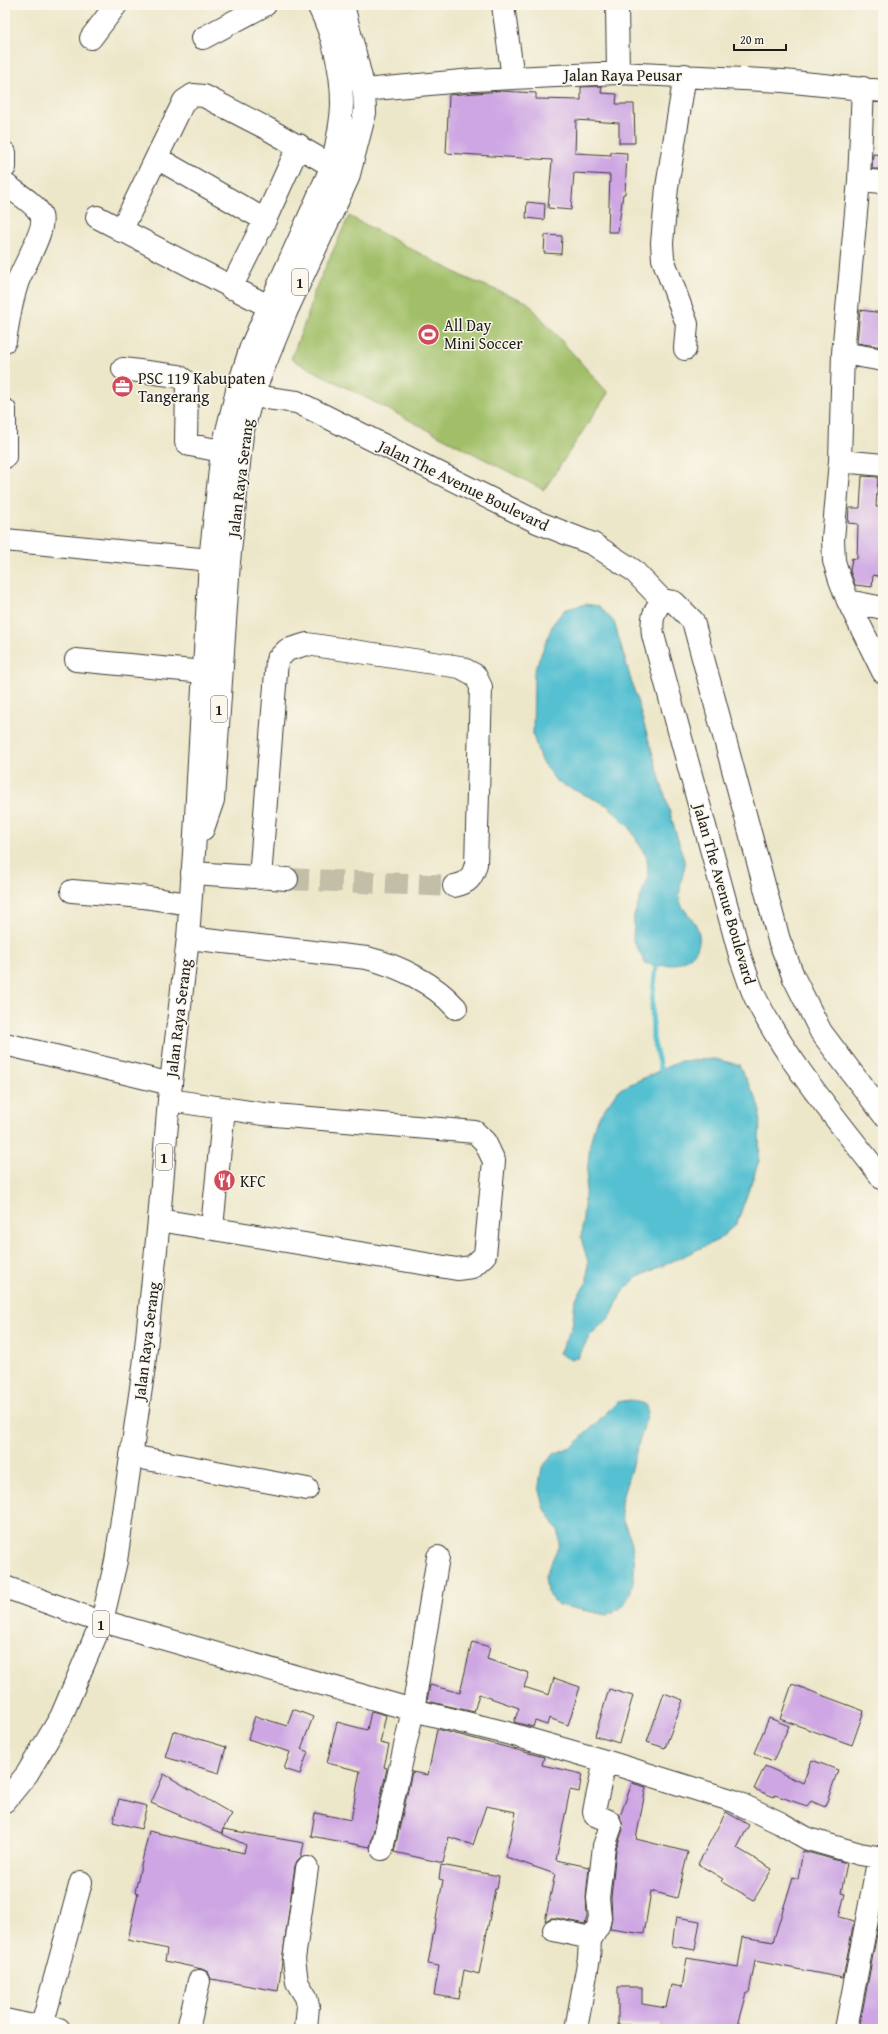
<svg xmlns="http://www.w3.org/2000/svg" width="888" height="2034" viewBox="0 0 888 2034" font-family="'Gentium Book Plus',serif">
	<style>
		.green { fill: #a1bf67; stroke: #5e6e42 }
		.water { fill: #55c0d1; stroke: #386e76 }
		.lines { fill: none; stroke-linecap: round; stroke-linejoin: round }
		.stream { stroke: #55c0d1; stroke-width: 5 }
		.building { fill: #cda6e3 }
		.minor-tunnel { stroke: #c3bea7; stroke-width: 22; stroke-dasharray: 22 11; stroke-linecap: butt }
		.minor-casing { stroke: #3b3a36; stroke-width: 24 }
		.highway-casing { stroke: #3b3a36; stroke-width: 24 }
		.minor { stroke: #fff; stroke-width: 22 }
		.highway { stroke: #fff; stroke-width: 22 }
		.labels { text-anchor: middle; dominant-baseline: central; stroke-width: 3; stroke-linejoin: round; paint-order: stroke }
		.shield { fill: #fbf7ec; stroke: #5f5e5a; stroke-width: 1 }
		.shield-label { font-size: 15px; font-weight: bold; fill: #1c1c1c }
		.street-label { font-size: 16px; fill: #1c1c1c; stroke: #fbf7ec }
		.poi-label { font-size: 16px; fill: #1c1c1c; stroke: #fbf7ec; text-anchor: start }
	</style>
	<rect width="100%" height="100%" fill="#fbf7ec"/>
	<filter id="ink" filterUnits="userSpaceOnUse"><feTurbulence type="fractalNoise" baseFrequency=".025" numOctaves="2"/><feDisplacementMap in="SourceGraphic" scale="8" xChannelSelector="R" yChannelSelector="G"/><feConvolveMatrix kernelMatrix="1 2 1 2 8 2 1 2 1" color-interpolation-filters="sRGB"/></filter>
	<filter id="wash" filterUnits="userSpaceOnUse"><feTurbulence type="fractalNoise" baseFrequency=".012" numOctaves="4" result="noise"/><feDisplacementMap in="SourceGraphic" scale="16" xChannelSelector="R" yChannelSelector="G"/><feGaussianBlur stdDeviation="0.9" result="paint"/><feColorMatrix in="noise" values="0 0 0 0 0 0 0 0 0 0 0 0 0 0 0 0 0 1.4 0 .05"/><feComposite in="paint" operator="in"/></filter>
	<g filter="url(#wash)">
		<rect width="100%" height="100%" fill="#ede7ca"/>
		<path class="green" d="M349 216 468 279 527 302 608 393 544 490 291 359 310 309 313 294Z"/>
		<path class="water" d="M585 604 599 606 614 622 685 864C683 876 677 891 681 904 685 913 695 920 698 930 707 961 667 971 645 963L633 940 634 916 648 876 647 858 630 828 607 805 557 782 541 761 533 735 534 672 553 624 564 610Z
			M715 1059 739 1065 760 1106 759 1161 737 1223 718 1240 636 1278 621 1294 611 1316 590 1335 578 1358 569 1359 559 1353 572 1327 575 1300 587 1282 588 1262 581 1238 590 1144 596 1121 618 1090 680 1061Z
			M631 1400 645 1404 648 1412 621 1502C620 1522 626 1524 631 1540 636 1559 637 1589 623 1605 620 1609 612 1612 607 1615L558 1605 547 1592 545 1576 559 1545V1532L544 1507 539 1486 542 1467 554 1454 573 1446 617 1402Z"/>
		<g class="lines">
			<path class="stream" d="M656 967 652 1001 653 1039 661 1071"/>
		</g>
		<g id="blocks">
			<path class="building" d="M602 86 601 93 617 94 616 104H634L635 143H619V123L576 120 575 153 611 155V152L627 153 625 194H623L618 232H608L610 175 574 173 571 210 548 208 552 160 446 153 449 95 502 91 536 93V99L581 100V87Z
				M873 154 883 155V169H872Z
				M527 202 545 204 544 220 526 218Z
				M545 235 562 236 561 254 544 253Z
				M860 310 883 313V347L857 343Z
				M862 476 878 477 876 507H883V577L873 575 872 587 855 585 850 571 852 558 857 559 858 524 848 523 849 508H860Z
				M472 1642 490 1647 487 1659 529 1673 524 1687 549 1695 554 1678 580 1687 568 1725 549 1718 547 1725 535 1721 533 1727 514 1722 519 1708 479 1694 474 1712 427 1701 430 1685 460 1693Z
				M792 1684 864 1711 852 1745 780 1719Z
				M609 1689 633 1696 619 1743 595 1736Z
				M664 1693 683 1700 665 1748 647 1742Z
				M293 1709 313 1717 301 1749 308 1752 300 1774 284 1769 290 1752 248 1739 255 1716 287 1726Z
				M371 1711 386 1715 380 1743 389 1745 384 1767 387 1768 370 1847 311 1836 315 1813 351 1820 360 1771 327 1763 337 1722 367 1730Z
				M769 1718 789 1726 773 1761 754 1753Z
				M437 1729 544 1757 542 1765 582 1774 579 1792 570 1790 556 1860 589 1867 586 1897 587 1917 585 1924 556 1918H551L545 1921 555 1874 506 1857 516 1812 486 1806 473 1845 449 1837 443 1863 394 1852 412 1772 428 1775Z
				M173 1731 226 1747 219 1773 165 1757Z
				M812 1760 838 1770 825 1807 811 1801 807 1806 775 1795 774 1797 754 1789 765 1766 803 1783Z
				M164 1774 232 1814 223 1829 304 1843 301 1857 297 1861 295 1866 278 1991 211 1979 208 1972 202 1969 165 1961 167 1949 128 1940 138 1893 135 1892 149 1831 244 1853 246 1845 222 1834 223 1829 221 1833 151 1803Z
				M632 1783 646 1787 636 1839 688 1852 677 1898 651 1891 644 1934 610 1929 612 1917 611 1898 616 1849 623 1830 620 1816Z
				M119 1799 147 1806 141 1829 113 1822Z
				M726 1812 749 1825 737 1848 772 1869 754 1900 721 1881 723 1879 698 1864Z
				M803 1851 847 1863 841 1893 845 1894 839 1917 854 1921 843 1978 755 1961 749 1993H747L737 2029H660L661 2025H618V1987H642V2004L666 2008 671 1985 682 1987 687 1958 738 1967 743 1937 773 1942 793 1877 798 1879Z
				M441 1865 499 1876 497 1889H495L479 1974 464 1970 459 1999 434 1995 439 1966 428 1964 443 1880 439 1879Z
				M676 1917 700 1921 695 1950 672 1946Z
				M880 1918 883 1919V2029H859Z"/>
		</g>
	</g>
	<g filter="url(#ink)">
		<use href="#blocks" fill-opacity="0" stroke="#3b3a36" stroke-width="1"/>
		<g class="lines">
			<path class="minor-tunnel" d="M287 879 454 886"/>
			<defs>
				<path id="minor" d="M503 5 513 78
					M617 5 618 73
					M91 38 116 5
					M203 38 265 5
					M685 75 667 187 662 243 663 259 687 324 685 349
					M863 88 859 180 843 353 840 461 833 539 834 561 840 580 848 601 883 672
					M364 90 473 80 618 73 783 81 883 91
					M5 153V167
					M157 158 265 220 231 288
					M859 180 883 182
					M5 184C16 193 32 201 40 213 49 227 21 269 17 284 11 302 8 322 5 341
					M97 217 268 306
					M265 220 299 145
					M121 231 184 101 193 95 204 96 268 129 332 166
					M843 353 883 360
					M123 369 178 376 184 380 187 386 186 442 190 445 222 451
					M237 391 252 396 297 402 537 522 593 544 633 570 662 600 674 602 693 621 779 940 794 978 821 1032 883 1114
					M5 410V457
					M840 461 883 465
					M5 540 210 560
					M662 600C653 612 651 620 653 635L741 959C746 972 750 987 756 999 788 1063 840 1123 883 1179
					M848 601 883 608
					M76 660 204 672
					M192 873 287 879
					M260 878 277 660 287 650 307 644 460 667 475 675 481 687 476 864C472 878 469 883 454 886
					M72 891 143 897 189 904
					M188 938 367 958C399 966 434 983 456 1008
					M5 1044 171 1084
					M159 1220 457 1269 472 1267 485 1255 494 1161 485 1142 475 1132 263 1114 169 1100
					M212 1227 224 1109
					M131 1456 307 1489
					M5 1587 87 1617
					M102 1621 413 1710 507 1733 605 1761 734 1801 780 1823 808 1839 860 1854 883 1858
					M382 1849 413 1710 438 1557
					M554 1930 586 1937 590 1940 589 1958 576 2029
					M590 1940 598 1927 600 1918 598 1898 604 1846 611 1826 609 1821 595 1815 594 1811 605 1761
					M5 2020 33 2026 43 2022
					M59 2029 46 2026 43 2022 81 1882
					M188 2029 199 1981
					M306 2029 308 2006 306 1997 297 1982 294 1959 307 1868
					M846 2029 879 1857"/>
				<path id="highway" d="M203 829 213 800 229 562 242 434 252 396 286 312 348 178 365 113 364 90 343 5
					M5 1801 27 1774 61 1717 102 1621 116 1561 144 1367 159 1220 169 1100 188 938 194 853 210 560 222 451 237 391 251 347 332 166C336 145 342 124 342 103 342 70 333 34 318 5"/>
			</defs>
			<use href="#minor" class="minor-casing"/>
			<use href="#highway" class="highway-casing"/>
			<use href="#minor" class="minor"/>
			<use href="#highway" class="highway"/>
		</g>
	</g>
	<defs>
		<symbol id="stadium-disc" viewBox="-11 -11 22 22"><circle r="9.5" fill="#d1495b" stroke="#fbf7ec"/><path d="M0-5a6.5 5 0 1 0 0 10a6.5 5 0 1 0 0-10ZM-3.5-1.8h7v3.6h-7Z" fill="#fff"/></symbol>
		<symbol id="office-disc" viewBox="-11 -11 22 22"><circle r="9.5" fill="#d1495b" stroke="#fbf7ec"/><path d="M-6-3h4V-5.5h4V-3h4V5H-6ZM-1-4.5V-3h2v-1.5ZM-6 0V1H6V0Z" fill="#fff"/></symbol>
		<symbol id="restaurant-disc" viewBox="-11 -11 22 22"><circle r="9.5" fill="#d1495b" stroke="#fbf7ec"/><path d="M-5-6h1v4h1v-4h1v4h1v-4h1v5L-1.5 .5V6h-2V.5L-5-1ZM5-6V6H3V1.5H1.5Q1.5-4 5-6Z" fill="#fff"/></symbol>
	</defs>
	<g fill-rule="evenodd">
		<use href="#stadium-disc" x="416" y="322" width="25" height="25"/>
		<use href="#office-disc" x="110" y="374" width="25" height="25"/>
		<use href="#restaurant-disc" x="212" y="1168" width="25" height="25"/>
	</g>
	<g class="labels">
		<g class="shield">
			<rect x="292" y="269" width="16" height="26" rx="3"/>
			<rect x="211" y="696" width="16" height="26" rx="3"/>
			<rect x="156" y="1144" width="16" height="26" rx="3"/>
			<rect x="93" y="1611" width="16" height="26" rx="3"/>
		</g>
		<g class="shield-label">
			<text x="300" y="282">1</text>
			<text x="219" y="709">1</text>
			<text x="164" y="1157">1</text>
			<text x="101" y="1624">1</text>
		</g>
		<g class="street-label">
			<text x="623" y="75">Jalan Raya Peusar</text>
			<text transform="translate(240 478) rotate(-83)">Jalan Raya Serang</text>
			<text transform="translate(464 485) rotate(26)">Jalan The Avenue Boulevard</text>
			<text transform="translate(725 894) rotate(74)">Jalan The Avenue Boulevard</text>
			<text transform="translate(178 1018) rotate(-83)">Jalan Raya Serang</text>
			<text transform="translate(146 1341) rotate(-83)">Jalan Raya Serang</text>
		</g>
		<g class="poi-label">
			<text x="444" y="325">All Day<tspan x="444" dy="18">Mini Soccer</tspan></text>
			<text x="138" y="378">PSC 119 Kabupaten<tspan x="138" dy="18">Tangerang</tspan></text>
			<text x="240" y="1181">KFC</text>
		</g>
	</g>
	<rect width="888" height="2034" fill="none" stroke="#fbf7ec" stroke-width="20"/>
	<path d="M734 44v6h52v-6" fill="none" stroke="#1c1c1c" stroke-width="2"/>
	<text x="740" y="44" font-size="12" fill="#1c1c1c" stroke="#fbf7ec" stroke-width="3" paint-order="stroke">20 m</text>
</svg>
